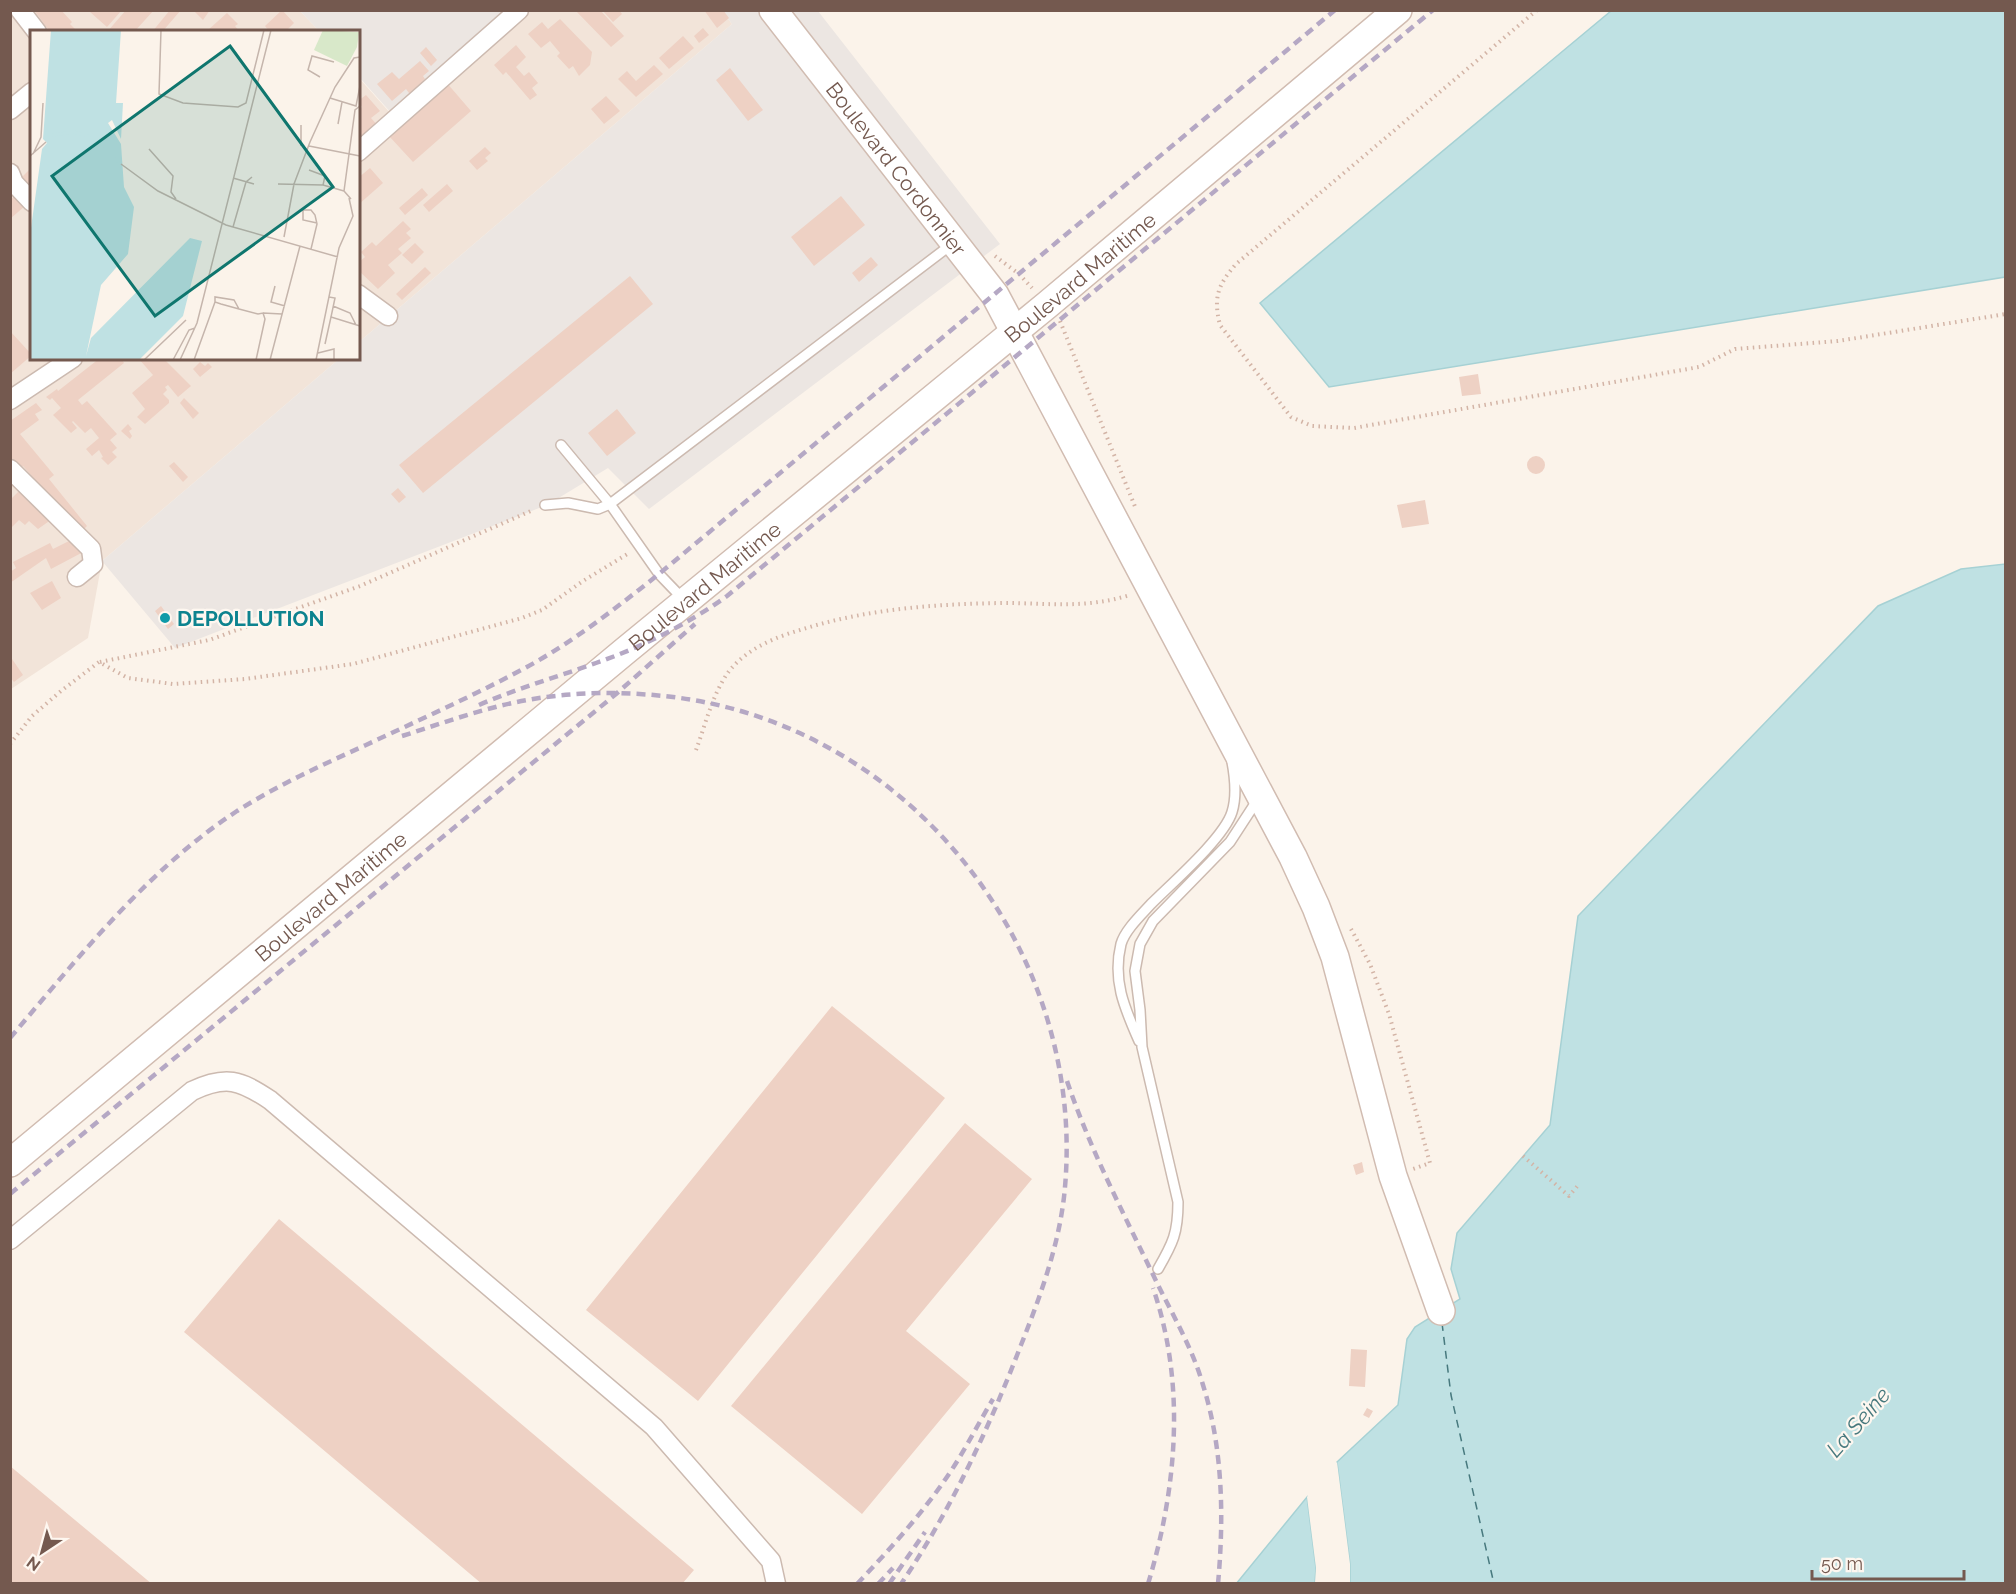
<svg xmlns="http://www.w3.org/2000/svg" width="2016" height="1594" viewBox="0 0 2016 1594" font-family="Raleway,sans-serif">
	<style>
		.residential { fill: #f2e4d9 }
		.industrial { fill: #ece6e2 }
		.water { fill: #bfe1e3; stroke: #a6d1d4; stroke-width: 1.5 }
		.pier { fill: #fbf3ea }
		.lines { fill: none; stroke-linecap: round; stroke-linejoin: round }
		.ferry { stroke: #47797e; stroke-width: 1.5; stroke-dasharray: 8 6; stroke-linecap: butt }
		.building { fill: #eed1c4 }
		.lane-casing { stroke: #ccbab0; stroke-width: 12 }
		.street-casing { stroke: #ccbab0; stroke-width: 21 }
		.secondary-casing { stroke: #d1bcb1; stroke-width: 30 }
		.path { stroke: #d3b4a6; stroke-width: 4; stroke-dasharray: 1.5 4.5; stroke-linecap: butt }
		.lane { stroke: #fff; stroke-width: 9 }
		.street { stroke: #fff; stroke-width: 18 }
		.secondary { stroke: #fff; stroke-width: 27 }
		.rail { stroke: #b5a8c4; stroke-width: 4.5; stroke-dasharray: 9 6; stroke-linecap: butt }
		.culture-dot { fill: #0f9aa8; stroke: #fef7f0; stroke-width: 2 }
		.labels { text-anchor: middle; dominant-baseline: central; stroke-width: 4.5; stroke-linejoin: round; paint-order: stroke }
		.street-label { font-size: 21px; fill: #74594f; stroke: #fef7f0 }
		.culture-label { font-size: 21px; font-weight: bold; fill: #0d838f; stroke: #fef7f0; text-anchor: start }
		.water-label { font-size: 22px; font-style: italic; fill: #47797e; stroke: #fef7f0 }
		.inset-river { fill: none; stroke: #bfe1e3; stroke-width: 3 }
		.inset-road { fill: none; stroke: #c5b5ac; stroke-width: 1.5 }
		.view { fill: #0f766e; fill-opacity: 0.15; stroke: #0f766e; stroke-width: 3 }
		.inset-edge { fill: none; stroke: #74594f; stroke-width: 3 }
	</style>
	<rect width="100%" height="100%" fill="#fbf3ea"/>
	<path class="residential" d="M11 11H300L319 31 32 32V358L339 359 102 561 88 638 11 689Z
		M516 11H722L732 24 359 342 358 77 392 115Z"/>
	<path class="industrial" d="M300 11H516L393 115 359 77 358 32 319 31Z
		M722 11H818L1000 244 649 509 608 468 547 505 175 648 102 561 339 359 358 358 359 342 732 24Z"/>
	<path class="water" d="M1611 11H2005V277L1329 387 1260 303Z
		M2005 564V1583H1350V1564L1337 1462 1398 1405 1407 1339 1415 1327 1460 1299 1451 1269 1457 1233 1550 1125 1578 916 1878 606 1961 569Z
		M1307 1497 1316 1568 1315 1583 1236 1584Z"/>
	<path class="pier" d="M1337 1462 1350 1564V1583L1347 1584V1564L1334 1465Z
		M1309 1495 1319 1568 1318 1584 1315 1583 1316 1568 1307 1497Z"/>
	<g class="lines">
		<path class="ferry" d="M1442 1323 1451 1395 1494 1584"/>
	</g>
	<path class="building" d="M34 10H61L72 22 70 24 76 30 50 32Z
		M91 10H122L107 27 90 12Z
		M126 10H154L135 31 133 29 131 32H107Z
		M170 10H181L162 32H152Z
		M193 10H210L203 20Z
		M282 10 294 23 285 32H270L265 26Z
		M575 10H600L624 36 611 47Z
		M602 10H619L622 14 613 22Z
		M704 10H723L729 18 717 28Z
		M227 13 238 24 235 26 240 32H210L208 30Z
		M560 19 592 52 590 65 579 76 573 66 569 69 557 56 560 53 550 41 541 48 528 34 542 22 548 29Z
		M703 28 709 35 699 43 694 36Z
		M683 36 694 48 669 69 659 58Z
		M516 45 526 57 516 67 524 76 529 72 538 83 532 88 537 95 530 100 506 72 503 75 494 65Z
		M426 47 437 60 431 66 420 53Z
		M420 61 429 71 423 76 425 79 422 82 425 86 412 97 406 89 392 101 377 84 392 72 399 79Z
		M654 65 663 74 636 97 618 79 627 71 636 81Z
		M730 68 763 110 748 121 716 80Z
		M446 82 471 111 413 162 389 136Z
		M366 95 380 111 371 118 379 127 358 145V110L362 107 358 101Z
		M606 96 620 111 604 124 591 109Z
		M485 147 491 153 485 158 488 161 477 170 469 161Z
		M32 167V187L22 177Z
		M370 168 383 183 358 205V178Z
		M447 184 453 191 429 212 423 205Z
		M422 188 428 195 405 215 399 208Z
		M16 195 25 206 10 219V200Z
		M841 196 865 225 814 266 791 237Z
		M403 221 411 229 406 233 411 238 398 249 402 253 388 265 395 273 378 289 358 270V263L365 257 361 252 372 242 376 246Z
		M415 243 424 252 412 264 402 255Z
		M871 257 878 265 859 282 852 273Z
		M425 267 431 273 402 300 396 294Z
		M630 276 653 304 423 493 399 465Z
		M10 331 32 355 10 374Z
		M100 358H121L124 363 78 400 82 405 87 401 117 434 110 440 117 448 112 452 117 457 108 465 101 458 103 457 99 450 92 456 86 449 99 438 91 428 85 433 73 421 72 422 77 428 71 433 53 415 61 408 52 398 50 400 46 397 57 389 58 391Z
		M138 358H163L191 386 178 397 168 385 165 387 167 390 163 394 169 400V403L145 424 137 417 145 409 132 393 153 375Z
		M200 362 205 366 208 363 212 367 200 377 193 369Z
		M1478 374 1481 394 1462 396 1459 377Z
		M184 398 199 413 193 419 180 403Z
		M36 403 42 410 35 414 39 420 20 434 54 475 49 479 87 526 81 532 23 466 19 470 10 462V421Z
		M617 409 636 433 607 456 588 433Z
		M128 424 132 429 129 431 132 436 130 439 121 431Z
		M1527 465a9 9 0 1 1 18 0a9 9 0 1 1-18 0Z
		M174 462 188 477 183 482 169 466Z
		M23 487 55 517 38 529 29 521 25 525 19 520 10 529V500Z
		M398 488 406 497 399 503 391 494Z
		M1425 500 1429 524 1402 528 1397 505Z
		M77 537 87 550 51 569 46 558 10 583V572L16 568 13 562 50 543 53 549Z
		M52 581 61 598 42 610 30 593Z
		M161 606 174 624 168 629 155 611Z
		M10 656 23 675 14 682 10 677Z
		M832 1006 945 1098 698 1401 586 1310Z
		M965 1123 1032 1179 906 1331 970 1384 862 1514 731 1406Z
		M1362 1162 1364 1172 1356 1175 1353 1165Z
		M279 1219 694 1570 682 1584H482L184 1332Z
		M1351 1349 1367 1350 1365 1387 1349 1386Z
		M1367 1408 1373 1411 1369 1418 1363 1415Z
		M10 1466 152 1584H10Z"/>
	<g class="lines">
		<defs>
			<path id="lane" d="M561 445 610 504 659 574 684 600
				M545 505 568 503 598 509 610 504 952 244
				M1139 1041C1125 1009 1112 981 1121 944 1125 930 1141 915 1151 904 1172 883 1224 838 1232 812 1237 796 1235 778 1232 762
				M1158 1269C1173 1243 1178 1233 1178 1202L1142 1047 1140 1010 1135 971 1140 944 1153 921 1230 842 1258 799"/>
			<path id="street" d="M20 10 37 32
				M10 110 32 92
				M358 152 519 10
				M10 173 14 183 32 202
				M358 294 388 316
				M10 400 73 358
				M10 469 91 549 93 564 77 577
				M10 1240 192 1091C226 1075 240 1080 270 1100L654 1427 771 1561 776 1584"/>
			<g id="secondary">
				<path id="s1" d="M773 10 995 295 1293 857 1316 907 1335 957 1393 1176 1441 1311"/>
				<path id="s2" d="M10 1163 625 651 1047 305 1398 10"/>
			</g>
		</defs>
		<use href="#lane" class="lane-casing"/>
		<use href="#street" class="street-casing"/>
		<use href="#secondary" class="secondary-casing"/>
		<path class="path" d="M1537 10 1236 264C1218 285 1213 297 1220 325L1291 417 1312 426 1354 428 1699 367 1735 349 1838 341 2006 314
			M995 256 1019 274 1032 288
			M1060 321 1136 509
			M100 662 209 640 360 586 533 510
			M10 744 32 716 61 691 99 662 128 678 173 684 245 679 353 664 522 618 542 610 583 581 629 553
			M696 750C705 726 712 696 727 674 744 650 773 638 800 630 866 609 934 604 1003 603 1049 603 1085 609 1130 595
			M1351 929 1370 964 1389 1014 1430 1163 1413 1169
			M1523 1156 1569 1196 1580 1183"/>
		<use href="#lane" class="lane"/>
		<use href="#street" class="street"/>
		<use href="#secondary" class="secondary"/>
		<path class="rail" d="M479 705C518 688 557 677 596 663 642 647 688 624 727 596L1433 10
			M402 736C440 724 478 710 517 702 565 692 616 691 664 696 909 721 1091 953 1064 1197 1058 1248 1040 1297 1021 1345 989 1428 951 1510 901 1584
			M10 1038C79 957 147 870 237 811 278 785 322 765 366 745 419 720 473 696 525 668 573 642 616 608 659 574L1335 10
			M1067 1081C1091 1152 1126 1218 1158 1285 1174 1317 1193 1350 1203 1385 1223 1449 1224 1517 1218 1584
			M10 1194 616 694 695 624
			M857 1584C890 1549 922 1514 949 1474 965 1450 978 1424 993 1399
			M878 1584 893 1568
			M889 1584 925 1532
			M1148 1584C1177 1488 1186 1384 1153 1288"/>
	</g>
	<circle class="culture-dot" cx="165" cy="618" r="6"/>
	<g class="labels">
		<g class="street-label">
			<text stroke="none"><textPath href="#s1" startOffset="201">Boulevard Cordonnier</textPath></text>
			<text stroke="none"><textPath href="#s2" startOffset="1389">Boulevard Maritime</textPath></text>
			<text stroke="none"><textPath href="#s2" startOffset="903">Boulevard Maritime</textPath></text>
			<text stroke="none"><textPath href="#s2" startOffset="417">Boulevard Maritime</textPath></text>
		</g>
		<g class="culture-label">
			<text x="177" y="618">DEPOLLUTION</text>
		</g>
		<g class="water-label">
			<text transform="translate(1858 1422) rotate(-49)">La Seine</text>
		</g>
	</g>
	<g transform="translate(30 30)">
		<rect width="330" height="330" fill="#fbf3ea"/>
		<path d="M293 0 329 2 327 17 317 36 284 20Z" fill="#d8e8c9"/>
		<path d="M21 0H91L86 73H93L91 109 82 90 78 93 91 114 94 157 104 177 98 224 71 255 56 326 61 308 160 208 172 211 153 286 109 330H0V205L12 119 17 113 13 109Z" fill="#bfe1e3"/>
		<path class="inset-river" d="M16 111 22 105 44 102 56 105 91 134"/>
		<path class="inset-road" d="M131 0 129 64 153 73 208 77 216 73 234 0M290 47 278 40 282 26 304 32M300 68 326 76 330 56M308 94 312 72M271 95V116M279 116 330 126M119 119 143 146 141 162 146 169M3 124 11 107 13 73M0 126 16 112M91 134 128 161 196 195 308 227M279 140 295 146 293 155M203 148 224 154M248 154 293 155 314 161M321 169 314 161 325 80 330 76M203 197 216 152 222 147M254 207 264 154 280 112 305 57 324 28 330 27M281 219 287 194 285 185 281 180H273V190L287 193M245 256 241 272 255 276M299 267 305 268 301 287 330 296M303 276 320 283 326 295M209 279 204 270 185 267V272L191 274 209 279 228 284 233 283 235 289 226 330M233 283 252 284M295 314 301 287M288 323 304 319V330M114 330 156 290M143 330 159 300 165 298M150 330 167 293 241 0M164 330 185 272M240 330 270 216M286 330 309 218 323 186 319 168"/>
		<path class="view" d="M200 16 303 157 125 286 22 146Z"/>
		<rect width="330" height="330" class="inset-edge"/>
	</g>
	<rect width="2016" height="1594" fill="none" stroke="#74594f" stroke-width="24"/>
	<g transform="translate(42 1552) rotate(216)" stroke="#fef7f0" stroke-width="4.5" paint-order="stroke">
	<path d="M0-4.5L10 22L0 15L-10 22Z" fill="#74594f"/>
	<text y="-9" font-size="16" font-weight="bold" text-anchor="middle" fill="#74594f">N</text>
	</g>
	<path d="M1812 1570v9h152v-9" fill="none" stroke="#74594f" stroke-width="3"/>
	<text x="1821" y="1570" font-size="18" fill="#74594f" stroke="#fef7f0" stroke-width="4.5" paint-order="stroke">50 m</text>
</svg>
